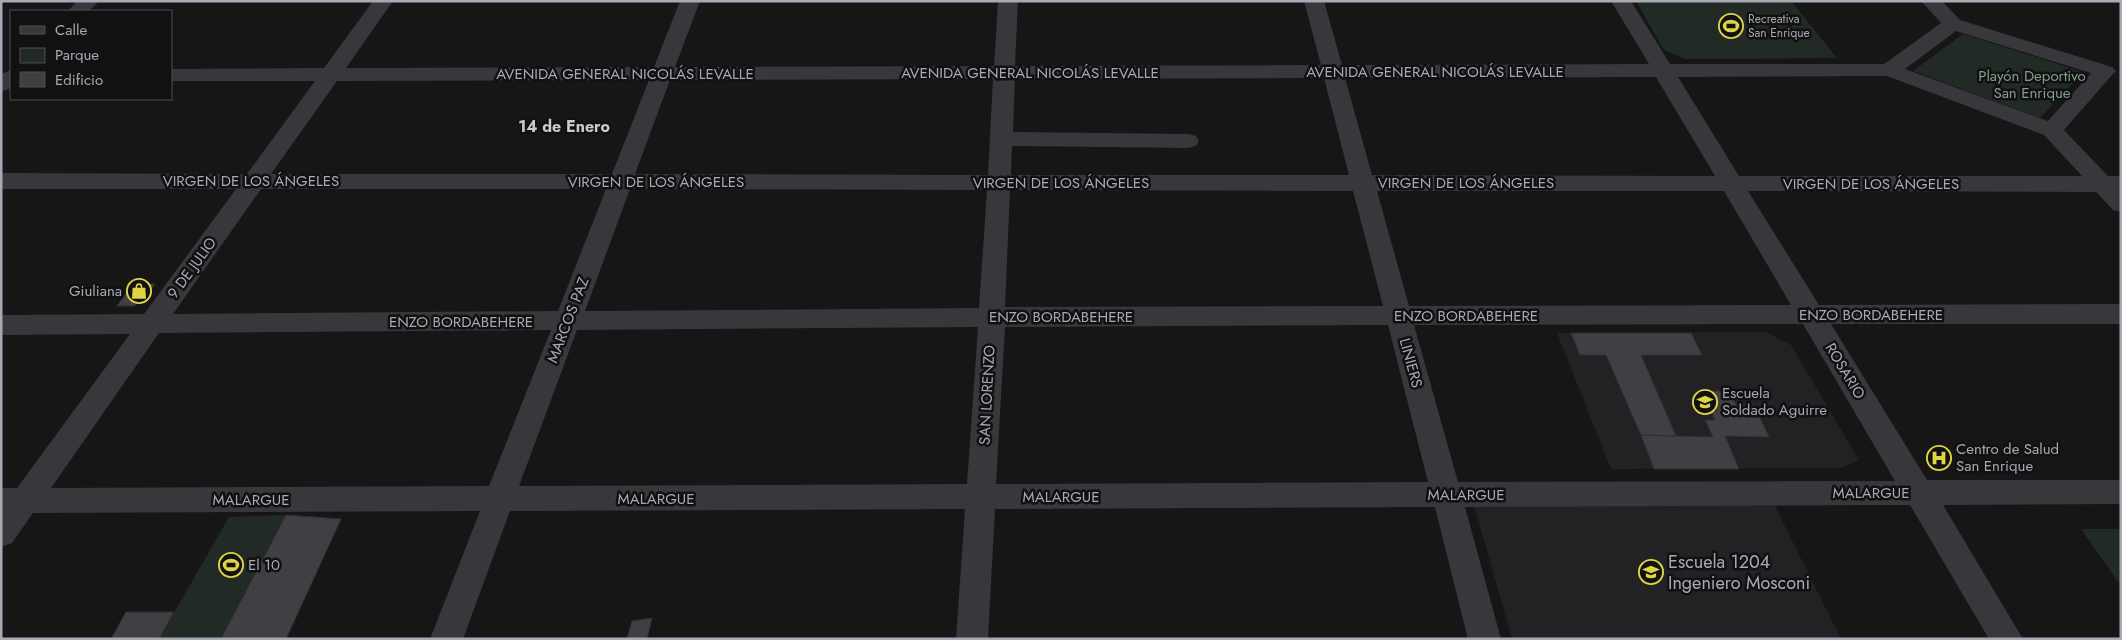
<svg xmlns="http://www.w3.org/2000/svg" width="2122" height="640" viewBox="0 0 2122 640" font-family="Jost,sans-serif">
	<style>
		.built { fill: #222224 }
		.green { fill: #222a25 }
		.building { fill: #404044; stroke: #313033 }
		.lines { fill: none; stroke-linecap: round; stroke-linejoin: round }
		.minor { fill: #37373c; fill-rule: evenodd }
		.labels { text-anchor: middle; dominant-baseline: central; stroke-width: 5; stroke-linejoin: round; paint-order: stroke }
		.far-poi-label { font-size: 12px; fill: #a9a9b6; stroke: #111112; text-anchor: start }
		.street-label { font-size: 15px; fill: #a9a9b6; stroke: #111112 }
		.park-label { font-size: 15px; fill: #829f8b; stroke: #111112 }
		.poi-label { font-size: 15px; fill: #a9a9b6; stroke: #111112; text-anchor: start }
		.neighbourhood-label { font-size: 16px; font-weight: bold; fill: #c9c9d2; stroke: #111112 }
		.near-poi-label { font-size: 18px; fill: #a9a9b6; stroke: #111112; text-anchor: start }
	</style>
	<rect width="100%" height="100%" fill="#161617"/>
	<path class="built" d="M1766 332 1791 345 1859 460 1841 468 1611 469 1557 333Z
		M1772 500 1841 639H1512L1474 505Z"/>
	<path class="green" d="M1636 1H1791L1837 58 1685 59 1664 50Z
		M1963 34 2083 72 2040 118 1913 71Z
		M286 515 221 639H159L229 517Z
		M2081 529H2121V586Z"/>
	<path class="building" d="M133 284H155L145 297 134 306H117Z
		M1571 333H1691L1702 355H1641L1676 436 1641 435 1606 355H1580Z
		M1708 391H1730L1736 405H1754L1769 437 1725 436 1739 469H1654L1641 435 1713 437 1705 420H1715L1711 411H1717Z
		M286 515 341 519 286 639H221Z
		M126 612H174L159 639H111Z
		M652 618 647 639H627L632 621Z"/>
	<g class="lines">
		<path class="minor" d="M77 1H99L89 11H68Z
			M373 1H393L346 68 654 67 680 1H700L675 67 994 66 998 1H1018L1015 66 1321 65 1304 1H1324L1342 65 1649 64 1611 1H1631L1670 64H1884L1941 23 1921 1H1942L1960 20 2112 67 2116 71 2112 75 2064 130 2108 176H2121V212L2113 210 2096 192 1748 191 1819 305 2121 304V324H1831L1927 480H2121V504L1943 505 2023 639H1989L1910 505 1465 507 1501 639H1468L1435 507 995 509 988 639H956L965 509 510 511 463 639H430L480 511 33 513 12 543 1 547V488H17L130 334 1 335V315L144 314 236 189H1V173L247 174 315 81H171V69L324 68ZM1956 31 2091 73 2048 121 1905 69ZM1887 76 2044 135 2082 176H1739L1678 77ZM1656 77 1715 176 1372 175 1345 78ZM1324 78 1349 175H1011L1012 146 1188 148 1196 146 1199 141 1196 136 1188 134 1013 132 1015 79ZM993 79 988 175 635 174 670 80ZM649 80 612 174H271L337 81ZM261 189H606L558 311 173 314ZM630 189 987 190 979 308 585 311ZM1010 190 1353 191 1383 306 1005 307ZM1377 191H1724L1791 305 1409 306ZM1803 324 1895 481 1458 482 1414 325ZM1388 325 1428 482 996 484 1005 327ZM978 327 967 484 519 486 577 330ZM551 330 489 486 51 488 159 333Z
			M11 70V88L1 92V74Z"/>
	</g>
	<defs>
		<symbol id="stadium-ring" viewBox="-11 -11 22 22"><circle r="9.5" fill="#111112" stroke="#dfd346" stroke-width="1.5"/><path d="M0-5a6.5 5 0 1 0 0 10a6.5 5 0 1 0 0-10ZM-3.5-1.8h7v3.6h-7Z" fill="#dfd346"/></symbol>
		<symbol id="shop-ring" viewBox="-11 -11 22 22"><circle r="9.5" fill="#111112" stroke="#dfd346" stroke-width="1.5"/><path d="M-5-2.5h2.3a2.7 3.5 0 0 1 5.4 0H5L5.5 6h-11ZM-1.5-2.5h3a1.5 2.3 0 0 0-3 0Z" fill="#dfd346"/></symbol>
		<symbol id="school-ring" viewBox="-11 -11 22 22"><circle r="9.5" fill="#111112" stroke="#dfd346" stroke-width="1.5"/><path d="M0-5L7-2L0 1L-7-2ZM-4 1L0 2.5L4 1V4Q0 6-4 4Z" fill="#dfd346"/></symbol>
		<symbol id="hospital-ring" viewBox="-11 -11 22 22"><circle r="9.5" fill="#111112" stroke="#dfd346" stroke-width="1.5"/><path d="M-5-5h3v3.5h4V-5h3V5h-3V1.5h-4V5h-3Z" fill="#dfd346"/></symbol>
	</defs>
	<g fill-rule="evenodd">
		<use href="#stadium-ring" x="1717" y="12" width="28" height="28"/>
		<use href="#shop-ring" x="125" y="277" width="28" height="28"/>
		<use href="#school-ring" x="1691" y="388" width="28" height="28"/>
		<use href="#hospital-ring" x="1925" y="444" width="28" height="28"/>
		<use href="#stadium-ring" x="217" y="551" width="28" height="28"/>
		<use href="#school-ring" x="1637" y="558" width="28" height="28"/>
	</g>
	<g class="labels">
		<g class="far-poi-label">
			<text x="1748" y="19">Recreativa<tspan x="1748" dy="14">San Enrique</tspan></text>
		</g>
		<g class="street-label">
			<text x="1435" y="72">AVENIDA GENERAL NICOLÁS LEVALLE</text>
			<text x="1030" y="73">AVENIDA GENERAL NICOLÁS LEVALLE</text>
			<text x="625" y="74">AVENIDA GENERAL NICOLÁS LEVALLE</text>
			<text x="251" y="181">VIRGEN DE LOS ÁNGELES</text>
			<text x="656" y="182">VIRGEN DE LOS ÁNGELES</text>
			<text x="1061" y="183">VIRGEN DE LOS ÁNGELES</text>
			<text x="1466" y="183">VIRGEN DE LOS ÁNGELES</text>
			<text x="1871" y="184">VIRGEN DE LOS ÁNGELES</text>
			<text transform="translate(192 268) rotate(-54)">9 DE JULIO</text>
			<text x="1871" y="315">ENZO BORDABEHERE</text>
			<text x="1466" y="316">ENZO BORDABEHERE</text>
			<text x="1061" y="317">ENZO BORDABEHERE</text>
			<text transform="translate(568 320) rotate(-69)">MARCOS PAZ</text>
			<text x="461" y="322">ENZO BORDABEHERE</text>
			<text transform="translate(1411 363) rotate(75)">LINIERS</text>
			<text transform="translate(1845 371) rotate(59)">ROSARIO</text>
			<text transform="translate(987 395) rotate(-87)">SAN LORENZO</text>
			<text x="1871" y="493">MALARGUE</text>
			<text x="1466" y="495">MALARGUE</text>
			<text x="1061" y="497">MALARGUE</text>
			<text x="656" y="499">MALARGUE</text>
			<text x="251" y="500">MALARGUE</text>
		</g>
		<g class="park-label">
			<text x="2032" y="76">Playón Deportivo<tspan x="2032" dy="17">San Enrique</tspan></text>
		</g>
		<g class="poi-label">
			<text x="122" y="291" text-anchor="end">Giuliana</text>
			<text x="1722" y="393">Escuela<tspan x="1722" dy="17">Soldado Aguirre</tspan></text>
			<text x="1956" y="449">Centro de Salud<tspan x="1956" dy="17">San Enrique</tspan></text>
			<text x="248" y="565">El 10</text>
		</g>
		<g class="neighbourhood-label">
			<text x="564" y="126">14 de Enero</text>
		</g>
		<g class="near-poi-label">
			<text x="1668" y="562">Escuela 1204<tspan x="1668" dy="21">Ingeniero Mosconi</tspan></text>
		</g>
	</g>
	<rect width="2122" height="640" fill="none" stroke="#a9a9b6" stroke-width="5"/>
	<rect x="10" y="10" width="162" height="90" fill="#111112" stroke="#4e4e54"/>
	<rect x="20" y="26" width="25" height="8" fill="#37373c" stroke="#4e4e54"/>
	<text x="55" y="35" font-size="15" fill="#a9a9b6">Calle</text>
	<rect x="20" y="48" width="25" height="15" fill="#222a25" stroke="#4e4e54"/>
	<text x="55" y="60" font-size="15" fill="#a9a9b6">Parque</text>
	<rect x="20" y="72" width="25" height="15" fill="#404044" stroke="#4e4e54"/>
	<text x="55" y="85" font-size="15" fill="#a9a9b6">Edificio</text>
</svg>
